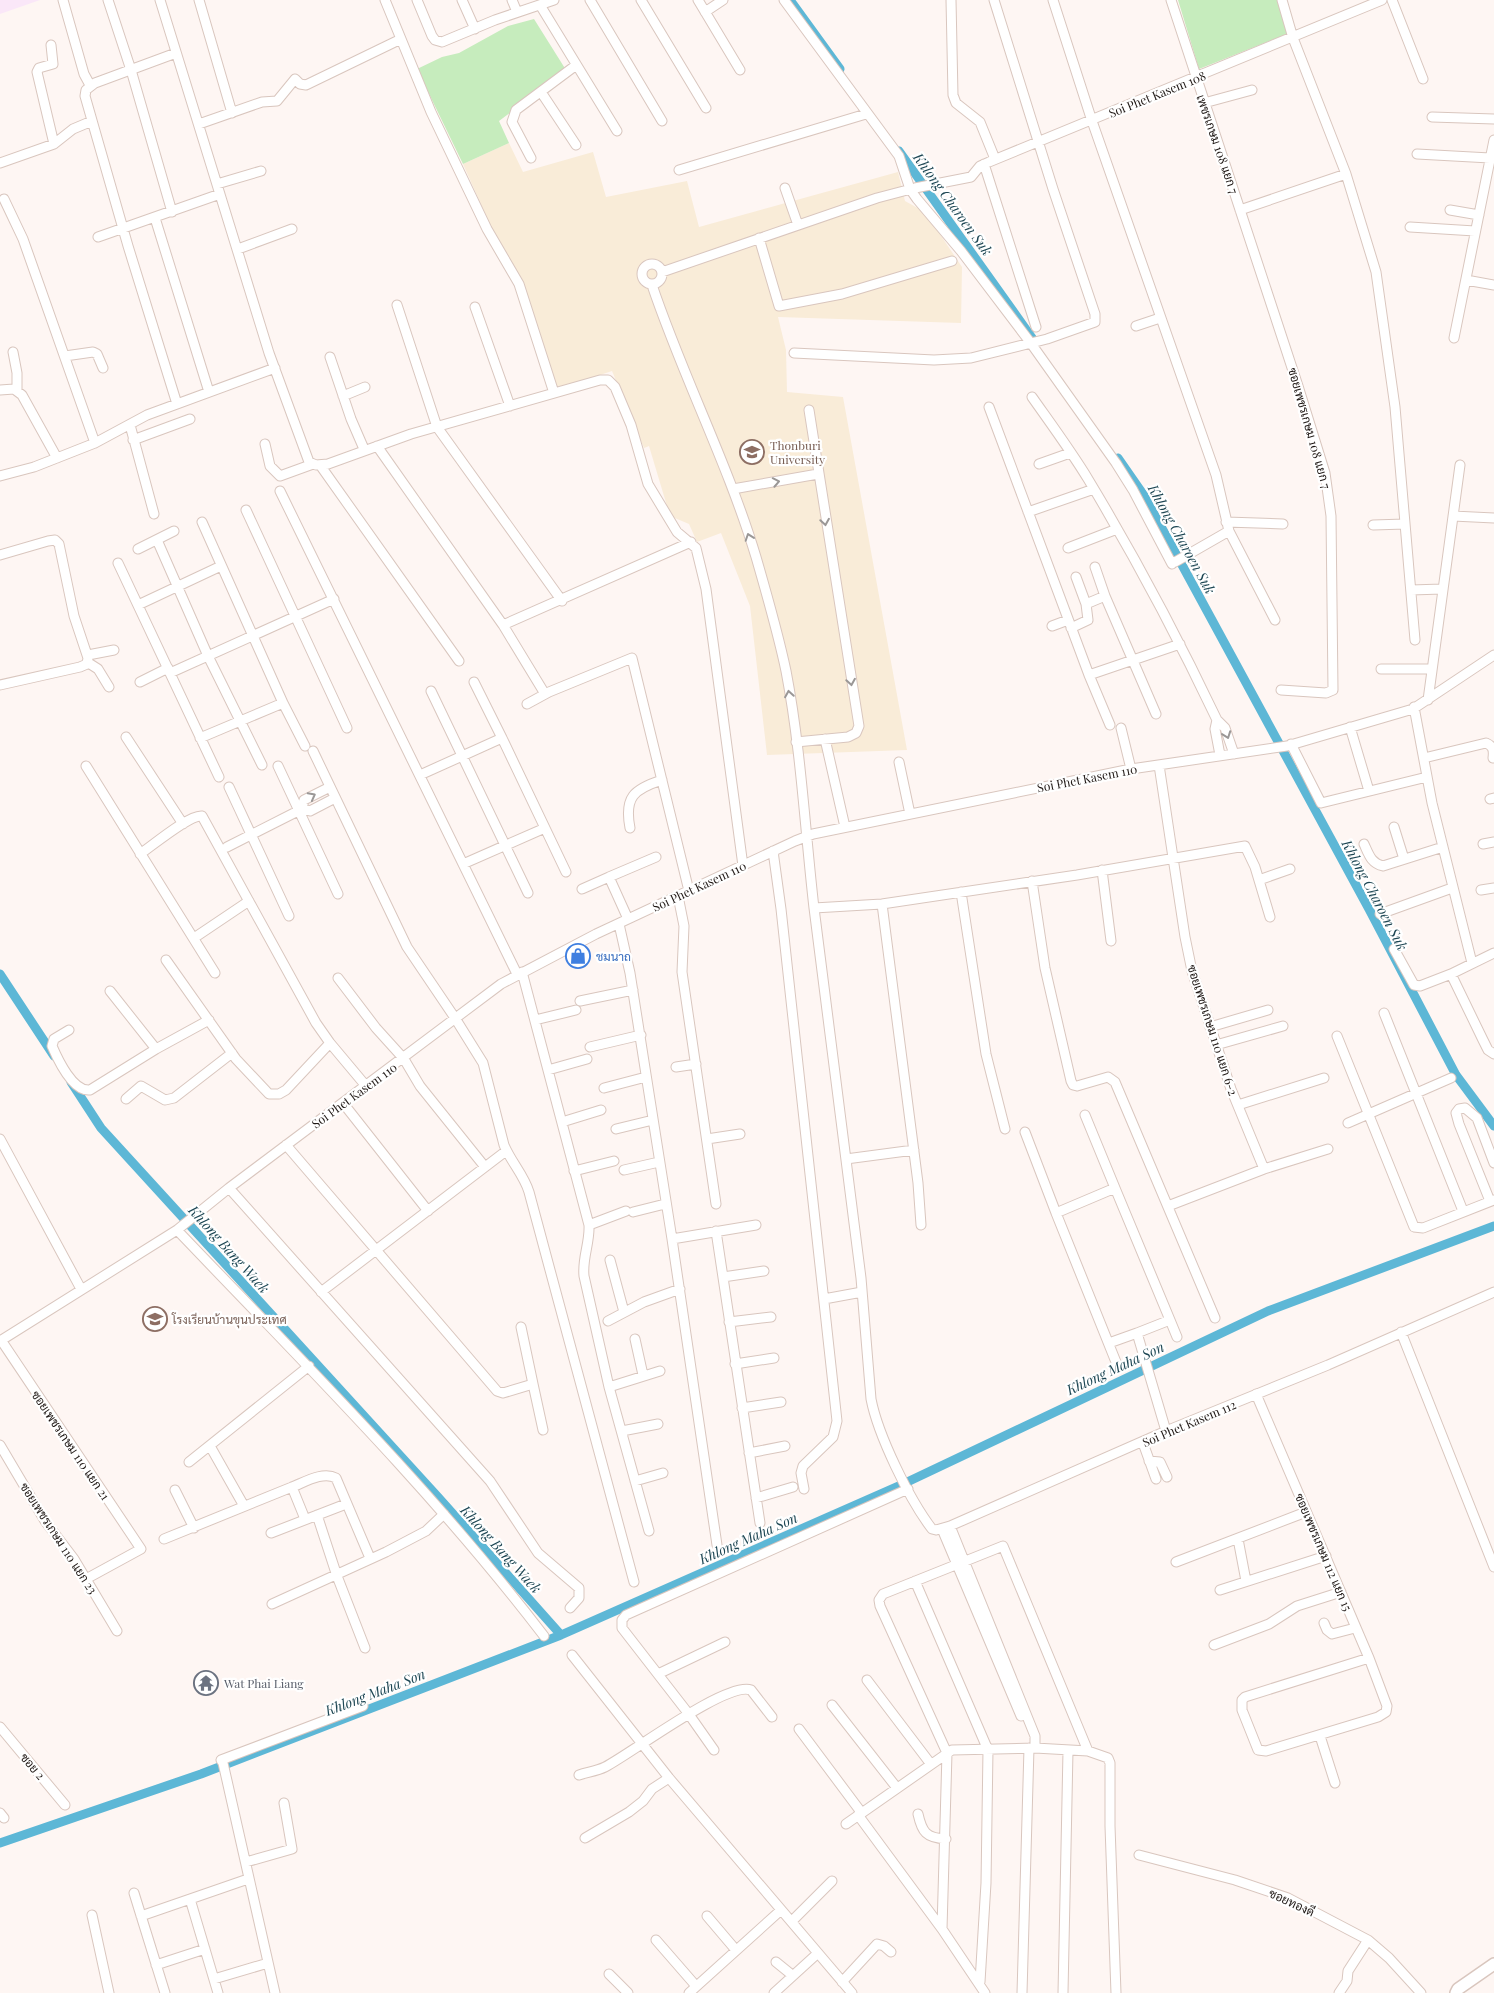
<svg xmlns="http://www.w3.org/2000/svg" width="1494" height="1993" viewBox="0 0 1494 1993" font-family="'Playfair Display',Sarabun,serif">
	<style>
		.industrial { fill: #fae7f8 }
		.education { fill: #f9ecd8 }
		.green { fill: #c6ecbd }
		.lines { fill: none; stroke-linecap: round; stroke-linejoin: round }
		.canal { stroke: #5db7d6; stroke-width: 9 }
		.minor-casing { stroke: #d9c6be; stroke-width: 11 }
		.tertiary-casing { stroke: #d9c6be; stroke-width: 14 }
		.minor { stroke: #fff; stroke-width: 9 }
		.tertiary { stroke: #fff; stroke-width: 11 }
		.oneway { stroke: #9a9796 }
		.labels { text-anchor: middle; dominant-baseline: central; stroke-width: 4.5; stroke-linejoin: round; paint-order: stroke }
		.street-label { font-size: 12px; fill: #1f1815; stroke: #fff }
		.education-label { font-size: 12px; fill: #785e54; stroke: #fff; text-anchor: start }
		.shop-label { font-size: 12px; fill: #366cbe; stroke: #fff; text-anchor: start }
		.worship-label { font-size: 12px; fill: #5b616d; stroke: #fff; text-anchor: start }
		.water-label { font-size: 14px; font-style: italic; fill: #1d4653; stroke: #fff }
	</style>
	<rect width="100%" height="100%" fill="#fef6f3"/>
	<path class="industrial" d="M0 0H40L0 14Z"/>
	<path class="education" d="M509 143 523 172 593 152 606 197 687 181 699 227 898 172 905 201 925 212 962 267 961 323 778 317 786 350 787 392 843 397 907 750 767 755 750 606 721 533 697 542 689 524 670 516 649 446 644 448 612 371 555 390 518 279 491 227 463 164Z"/>
	<path class="green" d="M1178 0H1277L1287 34 1199 69Z
		M534 19 566 70 499 121 509 143 463 164 417 69 442 57 459 53 508 26Z"/>
	<g class="lines">
		<path class="canal" d="M790 0 840 69
			M899 151 1035 342
			M1118 458 1143 494 1169 541 1369 909 1456 1075 1494 1126
			M0 974 54 1056
			M71 1082 101 1128 438 1497 561 1635
			M0 1843 201 1774 561 1635 903 1484 1268 1311 1494 1226"/>
		<defs>
			<path id="minor" d="M63 0 84 74 90 85
				M108 0 131 70 172 212
				M160 0 269 353 309 462 316 465 328 464 411 434 600 380H608L615 387 631 425 648 484 677 532 696 548 706 589 743 866
				M199 0 232 113
				M385 0 431 112 487 229 519 284 554 393
				M417 0 432 36 435 40 442 42 495 20 554 0
				M462 0 475 29
				M512 0 517 12
				M590 0 662 121
				M641 0 706 108
				M698 0 740 70
				M784 0 899 156 910 189 917 199 961 251 1030 342 1116 463 1133 490 1172 564
				M951 0 953 95 956 103 980 122 995 159
				M1053 0 1092 121 1216 475 1229 531 1275 620
				M1171 0 1298 386 1325 473 1331 516 1333 690 1326 693 1281 690
				M1282 0 1293 38 1346 174 1376 272 1395 407 1415 640
				M1392 0 1423 79
				M540 5 617 131
				M705 12 723 0
				M51 45 53 64 39 68 37 72 54 144
				M176 53 95 83 86 90 85 96 128 246 177 404
				M541 92 576 145
				M1204 103 1252 90
				M1432 117 1494 119
				M199 124 262 102 277 101 295 79 300 84 306 85 401 39
				M1417 154 1490 158
				M531 158 512 122 516 110 575 66
				M0 163 54 144 73 129 92 121
				M984 164 1036 327
				M679 170 866 114
				M217 184 261 171
				M785 188 798 225
				M4 199 23 239 95 443
				M1240 210 1346 174
				M1450 210 1479 215
				M155 218 209 392
				M1410 227 1475 231
				M98 237 220 194
				M759 238 779 306 842 294 952 261
				M238 249 292 229
				M642 274a10 10 0 1 1 20 0a10 10 0 1 1-20 0Z
				M662 272 877 198 915 188 971 177 980 166 989 162 1382 0
				M1466 280 1494 285
				M652 285C683 377 728 464 756 557 767 595 778 633 786 671 801 749 805 830 814 908L882 904 1077 875 1245 846 1255 867 1270 917
				M397 305 437 427 562 601
				M475 307 510 406
				M1136 326 1160 318
				M1454 338 1494 140
				M13 352 17 373V391
				M794 353 934 360 971 358 1047 339 1095 322V314L1053 189 994 0
				M65 356 93 352 97 354 103 368
				M330 357 351 419 364 449
				M0 390 14 389 22 395 57 458
				M343 396 365 387
				M1032 397C1051 424 1071 451 1088 479 1135 557 1178 638 1217 720
				M989 407 1089 675 1110 725
				M130 425 154 514
				M133 440 190 419
				M265 444 270 466 280 476 313 464
				M377 446 503 625 545 694
				M1039 464 1070 453
				M320 465 459 661
				M0 476 34 467 95 443 147 415 275 368
				M733 489 818 474
				M280 491 517 974
				M246 510 347 728
				M1028 512 1094 489
				M1453 516 1494 518
				M202 522 283 703 305 746
				M1226 522 1283 524
				M1373 525 1405 524
				M157 540 208 656 262 765
				M1068 548 1117 529
				M138 549 174 531
				M0 555 48 541 55 540 59 544 74 616 88 658 87 664 80 667 0 685
				M1175 562 1229 531
				M118 563 219 777
				M1095 567 1105 596
				M1076 577 1086 604
				M1411 590 1442 589
				M138 605 221 566
				M503 625 691 542
				M1052 626 1068 620
				M1071 628 1088 620 1086 604 1105 596 1156 714
				M88 655 114 650
				M87 662 98 669 109 687
				M1381 669H1430
				M170 673 334 599
				M1089 675 1180 644
				M140 682 168 668
				M431 691 528 893
				M1428 700 1460 465
				M527 704 549 692 632 658 689 891
				M1414 707 1432 803 1472 963
				M1350 727 1369 791
				M1121 728 1131 769
				M126 737 183 824
				M200 738 283 703
				M502 738 566 872
				M825 739 845 827
				M796 742 848 737 856 733 859 726 809 410
				M1291 744 1321 803 1427 777
				M313 751 407 947 455 1018 483 1063 504 1145C511 1162 524 1175 529 1192L634 1582
				M1220 755 1215 729 1217 720 1225 728 1234 754
				M1424 758 1486 743C1493 746 1494 750 1493 758
				M899 762 910 814
				M1159 765 1185 937 1192 971 1231 1089 1264 1169
				M86 766 215 973
				M278 766 338 894
				M420 775 502 738 474 682
				M229 787 289 916
				M330 787 304 800 302 809 310 811 335 798
				M1490 799 1494 798
				M1394 827 1404 859
				M630 828C624 797 634 789 662 780
				M1364 844C1369 855 1371 863 1383 866L1443 847
				M1483 844 1494 842
				M227 847 302 809
				M773 851 781 909 837 1421 833 1437 803 1466 801 1473 804 1489
				M140 854C152 846 190 814 202 816L316 1023 330 1043 366 1086
				M463 864 545 828
				M1102 870 1111 941
				M609 877 656 857
				M1259 880 1290 869
				M1032 881 1045 968 1071 1081 1073 1085 1077 1086 1108 1077 1115 1082 1215 1318
				M582 889 609 877 628 919
				M1481 890 1494 888
				M961 892 986 1054 1005 1129
				M678 896 684 926 682 972 716 1204
				M882 904 918 1183 921 1225
				M814 908 861 1278 871 1399C878 1435 909 1499 932 1529L936 1530 950 1526 1166 1431 1328 1365 1494 1292
				M1380 914 1452 888
				M619 924 630 973 672 1239 756 1225
				M194 938 249 901
				M1394 949 1414 985 1420 986 1451 974
				M1494 953 1451 974 1483 1040 1488 1050 1494 1054
				M166 960 236 1059 269 1094H279L286 1090 330 1043
				M522 972 589 1225C590 1243 582 1258 584 1276L609 1387 649 1531
				M338 978 376 1028 404 1059 420 1086 485 1167
				M110 991 156 1049
				M580 1001 633 990
				M1384 1013 1463 1211
				M535 1020 576 1010
				M1210 1027 1268 1010
				M69 1030 54 1039 52 1046C58 1060 73 1092 90 1090L156 1049 209 1020
				M1337 1036 1414 1227 1423 1228 1494 1200
				M1216 1045 1283 1026
				M590 1047 641 1035
				M676 1067 696 1064
				M548 1070 587 1059
				M604 1088 646 1077
				M126 1099 141 1086 165 1100 174 1098 232 1053
				M343 1103 428 1211
				M1238 1105 1324 1078
				M1085 1115 1115 1188
				M562 1122 601 1110
				M1348 1123 1451 1078
				M616 1129 653 1120
				M1025 1132 1056 1213
				M0 1139 81 1289
				M707 1139 740 1134
				M286 1145 497 1391 503 1393 533 1384 543 1430
				M846 1159 914 1150
				M624 1170 659 1162
				M574 1171 614 1161
				M229 1188 490 1481 538 1553 579 1588V1598L570 1608
				M1490 1201 1459 1124 1456 1113 1459 1109 1465 1108 1477 1118 1494 1163
				M1168 1206 1264 1169 1328 1149
				M633 1212 665 1204
				M589 1225 626 1211
				M177 1230C303 1362 433 1491 544 1636
				M716 1231 760 1523
				M672 1239 717 1545
				M610 1260 624 1312
				M723 1277 764 1271
				M321 1292 506 1151
				M824 1299 862 1292
				M1170 1320 1177 1337
				M608 1321 644 1302 680 1289
				M729 1322 771 1317
				M521 1327 533 1384
				M1401 1332 1494 1567
				M635 1339 643 1375
				M1 1340 141 1549 86 1579
				M0 1341 177 1230 229 1188 501 984 596 934 795 841 813 834 1131 769 1287 746 1413 709 1494 655
				M1109 1343 1137 1333
				M735 1364 774 1358
				M1118 1367 1056 1213 1115 1188 1170 1320 1137 1333 1166 1431
				M609 1387 660 1371
				M1256 1394 1369 1658 1387 1706 1386 1712 1378 1717 1266 1751 1258 1750 1242 1710V1700L1245 1697 1369 1658
				M742 1408 781 1402
				M622 1431 658 1424
				M1143 1443 1156 1479
				M0 1445 45 1521 74 1559 117 1631
				M210 1446 244 1506
				M749 1453 785 1446
				M1149 1461 1160 1462 1167 1477
				M189 1462 309 1366
				M635 1481 663 1473
				M292 1487C305 1482 323 1471 336 1478L370 1558
				M175 1490 194 1528
				M756 1498 793 1487
				M317 1515 337 1576 365 1648
				M950 1526 1035 1736V1748
				M942 1529 1021 1716
				M271 1533 346 1504
				M164 1539 292 1487 305 1519
				M1238 1539 1246 1581
				M1176 1562 1306 1512
				M915 1581 988 1750 986 1883 980 1982
				M1220 1590 1326 1556
				M272 1604 386 1552 426 1531 444 1514
				M1324 1623 1327 1630 1332 1634 1355 1628
				M1214 1645 1269 1624 1297 1606 1341 1592
				M572 1655 669 1778 852 1993
				M658 1674 725 1642
				M867 1680 930 1763
				M832 1705 897 1788
				M0 1727 65 1805
				M799 1729 861 1812
				M1320 1736 1335 1783
				M714 1750 688 1713 622 1628V1620L626 1615 908 1489
				M579 1775C588 1772 597 1771 605 1767 632 1753 727 1681 751 1690L772 1717
				M0 1813 4 1818
				M918 1814C922 1832 926 1838 946 1839
				M858 1815 942 1929 985 1993
				M846 1824 952 1750 1035 1748 1088 1751 1108 1758 1110 1763V1826L1116 1993
				M585 1838 629 1812 643 1801 652 1789 669 1778
				M1139 1855 1235 1880 1288 1898 1368 1940 1389 1958 1421 1993
				M246 1862 292 1849 284 1803
				M134 1893 165 1993
				M190 1899 218 1993
				M92 1915 109 1993
				M141 1916 248 1879
				M707 1916 735 1949
				M792 1921 832 1881
				M942 1929 947 1753 880 1606 879 1600 883 1594 1003 1546 1088 1751
				M656 1940 696 1986
				M776 1962 792 1975
				M156 1965 205 1949
				M609 1974 628 1993
				M214 1979 268 1963
				M842 1982 877 1944 884 1946 891 1952
				M275 1993 223 1763 221 1760 363 1706
				M689 1993 781 1910
				M774 1993 818 1953
				M1022 1993 1029 1748
				M1063 1993 1068 1751
				M1339 1993 1347 1981 1348 1971 1368 1940"/>
			<path id="tertiary" d="M1456 1993 1458 1989 1494 1964"/>
		</defs>
		<use href="#minor" class="minor-casing"/>
		<use href="#tertiary" class="tertiary-casing"/>
		<use href="#minor" class="minor"/>
		<use href="#tertiary" class="tertiary"/>
	</g>
	<defs><path id="oneway-chevron" d="M-2-3.5L2.5 0L-2 3.5" fill="none" stroke-width="1.6" stroke-linecap="round" stroke-linejoin="round" transform="scale(1.25)"/></defs>
	<g class="oneway">
		<use href="#oneway-chevron" transform="translate(776 482) rotate(-11)"/>
		<use href="#oneway-chevron" transform="translate(825 522) rotate(81)"/>
		<use href="#oneway-chevron" transform="translate(749 537) rotate(-109)"/>
		<use href="#oneway-chevron" transform="translate(851 682) rotate(81)"/>
		<use href="#oneway-chevron" transform="translate(789 694) rotate(-99)"/>
		<use href="#oneway-chevron" transform="translate(1227 735) rotate(70)"/>
		<use href="#oneway-chevron" transform="translate(312 796) rotate(-28)"/>
	</g>
	<defs>
		<symbol id="university-ring" viewBox="-11 -11 22 22"><circle r="9.5" fill="#fff" stroke="#8d6e63" stroke-width="1.5"/><path d="M0-5L7-2L0 1L-7-2ZM-4 1L0 2.5L4 1V4Q0 6-4 4Z" fill="#8d6e63"/></symbol>
		<symbol id="shop-ring" viewBox="-11 -11 22 22"><circle r="9.5" fill="#fff" stroke="#3f7fe0" stroke-width="1.5"/><path d="M-5-2.5h2.3a2.7 3.5 0 0 1 5.4 0H5L5.5 6h-11ZM-1.5-2.5h3a1.5 2.3 0 0 0-3 0Z" fill="#3f7fe0"/></symbol>
		<symbol id="school-ring" viewBox="-11 -11 22 22"><circle r="9.5" fill="#fff" stroke="#8d6e63" stroke-width="1.5"/><path d="M0-5L7-2L0 1L-7-2ZM-4 1L0 2.5L4 1V4Q0 6-4 4Z" fill="#8d6e63"/></symbol>
		<symbol id="temple-ring" viewBox="-11 -11 22 22"><circle r="9.5" fill="#fff" stroke="#6b7280" stroke-width="1.5"/><path d="M0-6L5-2H3V0L6.5 2.5H4V6H1.5V3h-3V6H-4V2.5H-6.5L-3 0V-2H-5Z" fill="#6b7280"/></symbol>
	</defs>
	<g fill-rule="evenodd">
		<use href="#university-ring" x="738" y="438" width="28" height="28"/>
		<use href="#shop-ring" x="564" y="942" width="28" height="28"/>
		<use href="#school-ring" x="141" y="1305" width="28" height="28"/>
		<use href="#temple-ring" x="192" y="1669" width="28" height="28"/>
	</g>
	<g class="labels">
		<g class="street-label">
			<text transform="translate(1157 94) rotate(-22)">Soi Phet Kasem 108</text>
			<text transform="translate(1218 144) rotate(71)">เพชรเกษม 108 แยก 7</text>
			<text transform="translate(1310 428) rotate(74)">ซอยเพชรเกษม 108 แยก 7</text>
			<text transform="translate(1087 778) rotate(-11)">Soi Phet Kasem 110</text>
			<text transform="translate(699 886) rotate(-25)">Soi Phet Kasem 110</text>
			<text transform="translate(1213 1030) rotate(72)">ซอยเพชรเกษม 110 แยก 6-2</text>
			<text transform="translate(354 1095) rotate(-36)">Soi Phet Kasem 110</text>
			<text transform="translate(1189 1423) rotate(-23)">Soi Phet Kasem 112</text>
			<text transform="translate(71 1445) rotate(56)">ซอยเพชรเกษม 110 แยก 21</text>
			<text transform="translate(59 1538) rotate(57)">ซอยเพชรเกษม 110 แยก 23</text>
			<text transform="translate(1324 1552) rotate(67)">ซอยเพชรเกษม 112 แยก 15</text>
			<text transform="translate(33 1766) rotate(50)">ซอย 2</text>
			<text transform="translate(1292 1902) rotate(25)">ซอยทองดี</text>
		</g>
		<g class="education-label">
			<text x="770" y="445">Thonburi<tspan x="770" dy="14">University</tspan></text>
			<text x="172" y="1319">โรงเรียนบ้านขุนประเทศ</text>
		</g>
		<g class="shop-label">
			<text x="596" y="956">ชมนาถ</text>
		</g>
		<g class="worship-label">
			<text x="224" y="1683">Wat Phai Liang</text>
		</g>
		<g class="water-label">
			<text transform="translate(953 204) rotate(54)">Khlong Charoen Suk</text>
			<text transform="translate(1182 539) rotate(61)">Khlong Charoen Suk</text>
			<text transform="translate(1375 895) rotate(62)">Khlong Charoen Suk</text>
			<text transform="translate(229 1249) rotate(48)">Khlong Bang Waek</text>
			<text transform="translate(1115 1368) rotate(-25)">Khlong Maha Son</text>
			<text transform="translate(748 1538) rotate(-24)">Khlong Maha Son</text>
			<text transform="translate(501 1549) rotate(48)">Khlong Bang Waek</text>
			<text transform="translate(375 1692) rotate(-21)">Khlong Maha Son</text>
		</g>
	</g>
</svg>
